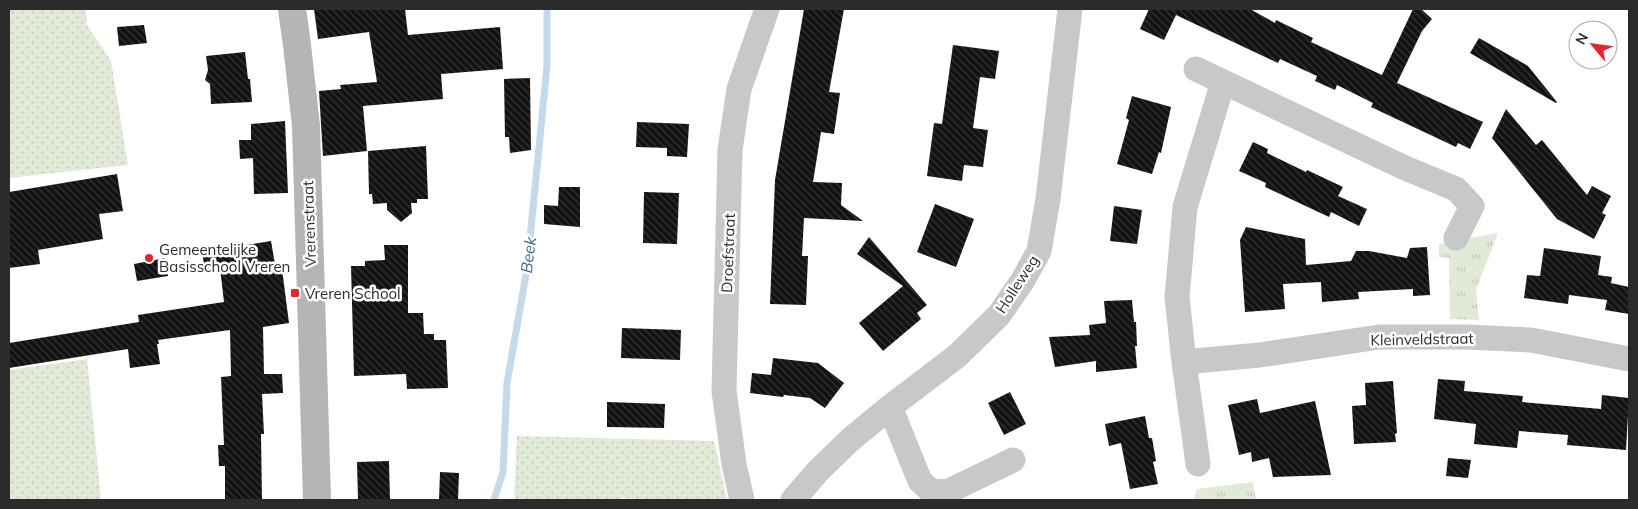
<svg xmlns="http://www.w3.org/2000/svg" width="1638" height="509" viewBox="0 0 1638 509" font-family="Mulish,sans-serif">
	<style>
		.grass { fill: url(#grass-dots) }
		.park { fill: url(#park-tufts) }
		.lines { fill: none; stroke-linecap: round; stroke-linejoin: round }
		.stream { stroke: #c2daec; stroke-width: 7 }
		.building { fill: url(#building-back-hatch) }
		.street { stroke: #c8c8c8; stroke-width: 25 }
		.secondary { stroke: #b5b5b5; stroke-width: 28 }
		.poi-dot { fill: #ee222b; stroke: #fff; stroke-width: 2 }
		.labels { text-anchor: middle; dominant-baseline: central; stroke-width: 5; stroke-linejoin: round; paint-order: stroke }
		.street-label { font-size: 15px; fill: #2b2b2b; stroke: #fff }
		.poi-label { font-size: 15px; fill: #2b2b2b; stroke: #fff; text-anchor: start }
		.water-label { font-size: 16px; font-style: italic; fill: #366b90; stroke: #fff }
	</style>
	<defs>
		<pattern id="grass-dots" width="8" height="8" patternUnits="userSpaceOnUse" patternTransform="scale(1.25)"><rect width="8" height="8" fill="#e1ead7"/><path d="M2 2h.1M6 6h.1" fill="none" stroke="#c1c9b9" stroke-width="1.8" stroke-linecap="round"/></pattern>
		<pattern id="park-tufts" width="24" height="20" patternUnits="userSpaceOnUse" patternTransform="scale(1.25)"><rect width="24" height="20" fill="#e1ead7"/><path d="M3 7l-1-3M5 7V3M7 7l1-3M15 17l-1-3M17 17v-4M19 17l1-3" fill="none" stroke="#c1c9b9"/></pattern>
		<pattern id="building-back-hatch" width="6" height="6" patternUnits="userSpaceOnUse" patternTransform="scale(1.25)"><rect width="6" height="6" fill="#121212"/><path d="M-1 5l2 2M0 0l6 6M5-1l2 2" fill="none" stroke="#353535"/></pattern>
	</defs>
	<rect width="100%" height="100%" fill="#fff"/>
	<path class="grass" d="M9 9H86L87 25 111 61 128 165 9 178Z
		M87 359 101 500H9V370Z
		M517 436 714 441 727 500H646L622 498V500H514Z"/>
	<path class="park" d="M1498 233 1476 290 1479 320 1450 319 1449 258 1439 257V244Z
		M1253 482 1256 500H1193L1197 489Z"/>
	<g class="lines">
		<path class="stream" d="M494 500 503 472 507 383 527 269 547 66V9"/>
	</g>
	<path class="building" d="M314 9H405L408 35 500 27 503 69 441 74 443 99 363 106 367 151 323 156 319 91 341 89 340 85 377 82 369 32 318 39Z
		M804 9H844L829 92 840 93 834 134 821 132 813 182 842 183 841 205 863 221 804 218 802 256H808L806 305 770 304 775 180Z
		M1149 9H1250L1275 23 1276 20 1313 38 1311 42 1382 75 1413 9H1421L1432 19 1422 31 1397 83 1483 122 1470 149 1458 143 1456 147 1371 107 1373 103 1337 85 1335 90 1315 81 1317 76 1280 59 1278 63 1176 15 1164 40 1140 29Z
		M144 25 147 43 119 46 117 27Z
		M1479 38 1528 66 1557 102 1556 103 1470 53Z
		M953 45 999 51 995 79 980 77 973 128 988 130 983 167 964 165 962 181 927 176 934 123 942 124Z
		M245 52 248 79H250L252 102 211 104 210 84 205 80 208 70 206 56Z
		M530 78 531 150 510 153 509 137H505L504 79Z
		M1132 96 1171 107 1161 153 1159 152 1152 174 1117 164 1129 120 1126 118Z
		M1506 109 1536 145 1542 140 1587 195 1592 186 1611 196 1602 213 1606 215 1594 239 1557 219 1492 138Z
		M285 121 288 193 254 194 253 158 240 159 239 140H251V124Z
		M637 122 689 124 687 157 667 156V148L636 147Z
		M1253 142 1268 149 1267 153 1306 172 1307 170 1343 187 1338 196 1367 209 1359 226 1331 212 1329 217 1265 187 1266 183 1239 171Z
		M426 146 428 199H417V203H411L412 213 401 222 387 210V203L373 204 372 194H369L368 151Z
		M117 174 123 211 99 214 103 239 38 250 40 264 9 268V192Z
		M559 187H580V227L544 224V205L558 206Z
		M644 192 679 193 677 244 643 243Z
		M935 204 974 219 956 267 917 252Z
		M1114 206 1142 210 1137 244 1110 241Z
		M1246 227 1305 239 1306 265 1351 261 1356 251H1369L1407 258 1410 248 1427 247 1430 295 1413 296V289L1358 292 1359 299 1322 302 1321 282 1283 284 1285 309 1245 312 1240 240Z
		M869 237 927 305 917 313 921 319 883 351 859 323 903 286 857 254Z
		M271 241 276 270 282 269 289 323 263 327 264 374H282L283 393 262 394 264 434H261L262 500H225V466H219L218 445H224L221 377 231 376 230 330 158 340 159 344H157L160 364 130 368 128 349 9 368V343L139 322 138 315 224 302 220 268 205 270 202 252Z
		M384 245H408V313H423L424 334H434V340H446L448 388 407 389 406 374 354 376 351 266H365V261L385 260Z
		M1544 248 1601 256 1598 275 1612 277 1611 283 1629 287V314L1605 310 1607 300 1569 295 1568 304 1524 298 1527 275 1540 276Z
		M165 258 168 276 137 281 134 264Z
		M1132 300 1134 322H1136L1137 346H1135L1137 368 1096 372V361L1055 367 1049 337 1090 335 1089 325 1106 323 1104 301Z
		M622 328 681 330 680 360 621 358Z
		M773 358 818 363 844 383 825 408 810 398 784 395 783 397 750 393 752 373 771 375Z
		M1438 379 1465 381 1464 391 1523 396 1522 402 1601 409 1602 395 1629 398 1626 450 1567 445 1568 435 1519 431 1517 448 1474 444 1476 424 1434 419Z
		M1393 381 1397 433 1395 434 1396 442 1354 444 1352 406 1366 405 1365 383Z
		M1010 392 1026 424 1004 435 988 403Z
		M1257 399 1260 413 1315 401 1331 475 1273 477 1269 458 1252 462 1251 452 1239 455 1228 405Z
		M607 402 665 404 664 428 607 427Z
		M1145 416 1149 438H1152L1156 461 1153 462 1158 484 1130 489 1121 443 1109 446 1105 424Z
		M1448 458 1471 460 1468 478 1446 476Z
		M389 461 390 500H358L357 462Z
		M440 472 459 473 458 500H439Z"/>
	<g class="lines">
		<path class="street" d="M1196 69 1405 168 1456 189 1472 206 1456 238
			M1184 362 1260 355 1379 337H1467L1531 340 1629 359
			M890 407 920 481 931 491 947 492 1013 460
			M1198 464 1184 362 1177 297 1185 207 1223 82
			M742 500 734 464 724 391 730 150 739 89 767 9
			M793 500 818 471 850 440 890 407 957 356 999 315 1023 280 1039 251 1048 199 1070 9"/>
		<path class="secondary" d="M292 9 297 45 306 126 317 500"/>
	</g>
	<g class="poi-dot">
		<circle cx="149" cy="258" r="5"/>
		<rect x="290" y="288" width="10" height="10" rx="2.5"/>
	</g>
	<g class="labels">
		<g class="street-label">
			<text transform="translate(309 224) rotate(-92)">Vrerenstraat</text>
			<text transform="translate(728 253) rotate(-88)">Droefstraat</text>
			<text transform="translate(1017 284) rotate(-57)">Holleweg</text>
			<text transform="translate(1422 339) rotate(-1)">Kleinveldstraat</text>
		</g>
		<g class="poi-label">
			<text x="159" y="249">Gemeentelijke<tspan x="159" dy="17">Basisschool Vreren</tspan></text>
			<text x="305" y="293">Vreren School</text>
		</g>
		<g class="water-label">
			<text transform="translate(528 255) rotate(-83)">Beek</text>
		</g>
	</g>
	<rect width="1638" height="509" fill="none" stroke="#2b2b2b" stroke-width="20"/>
	<g transform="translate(1593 45) rotate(299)"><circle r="24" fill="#ffffff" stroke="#aaaaaa"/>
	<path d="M0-4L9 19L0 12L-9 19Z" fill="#ee222b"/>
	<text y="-8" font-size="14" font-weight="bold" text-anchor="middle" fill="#2b2b2b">N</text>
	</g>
</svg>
